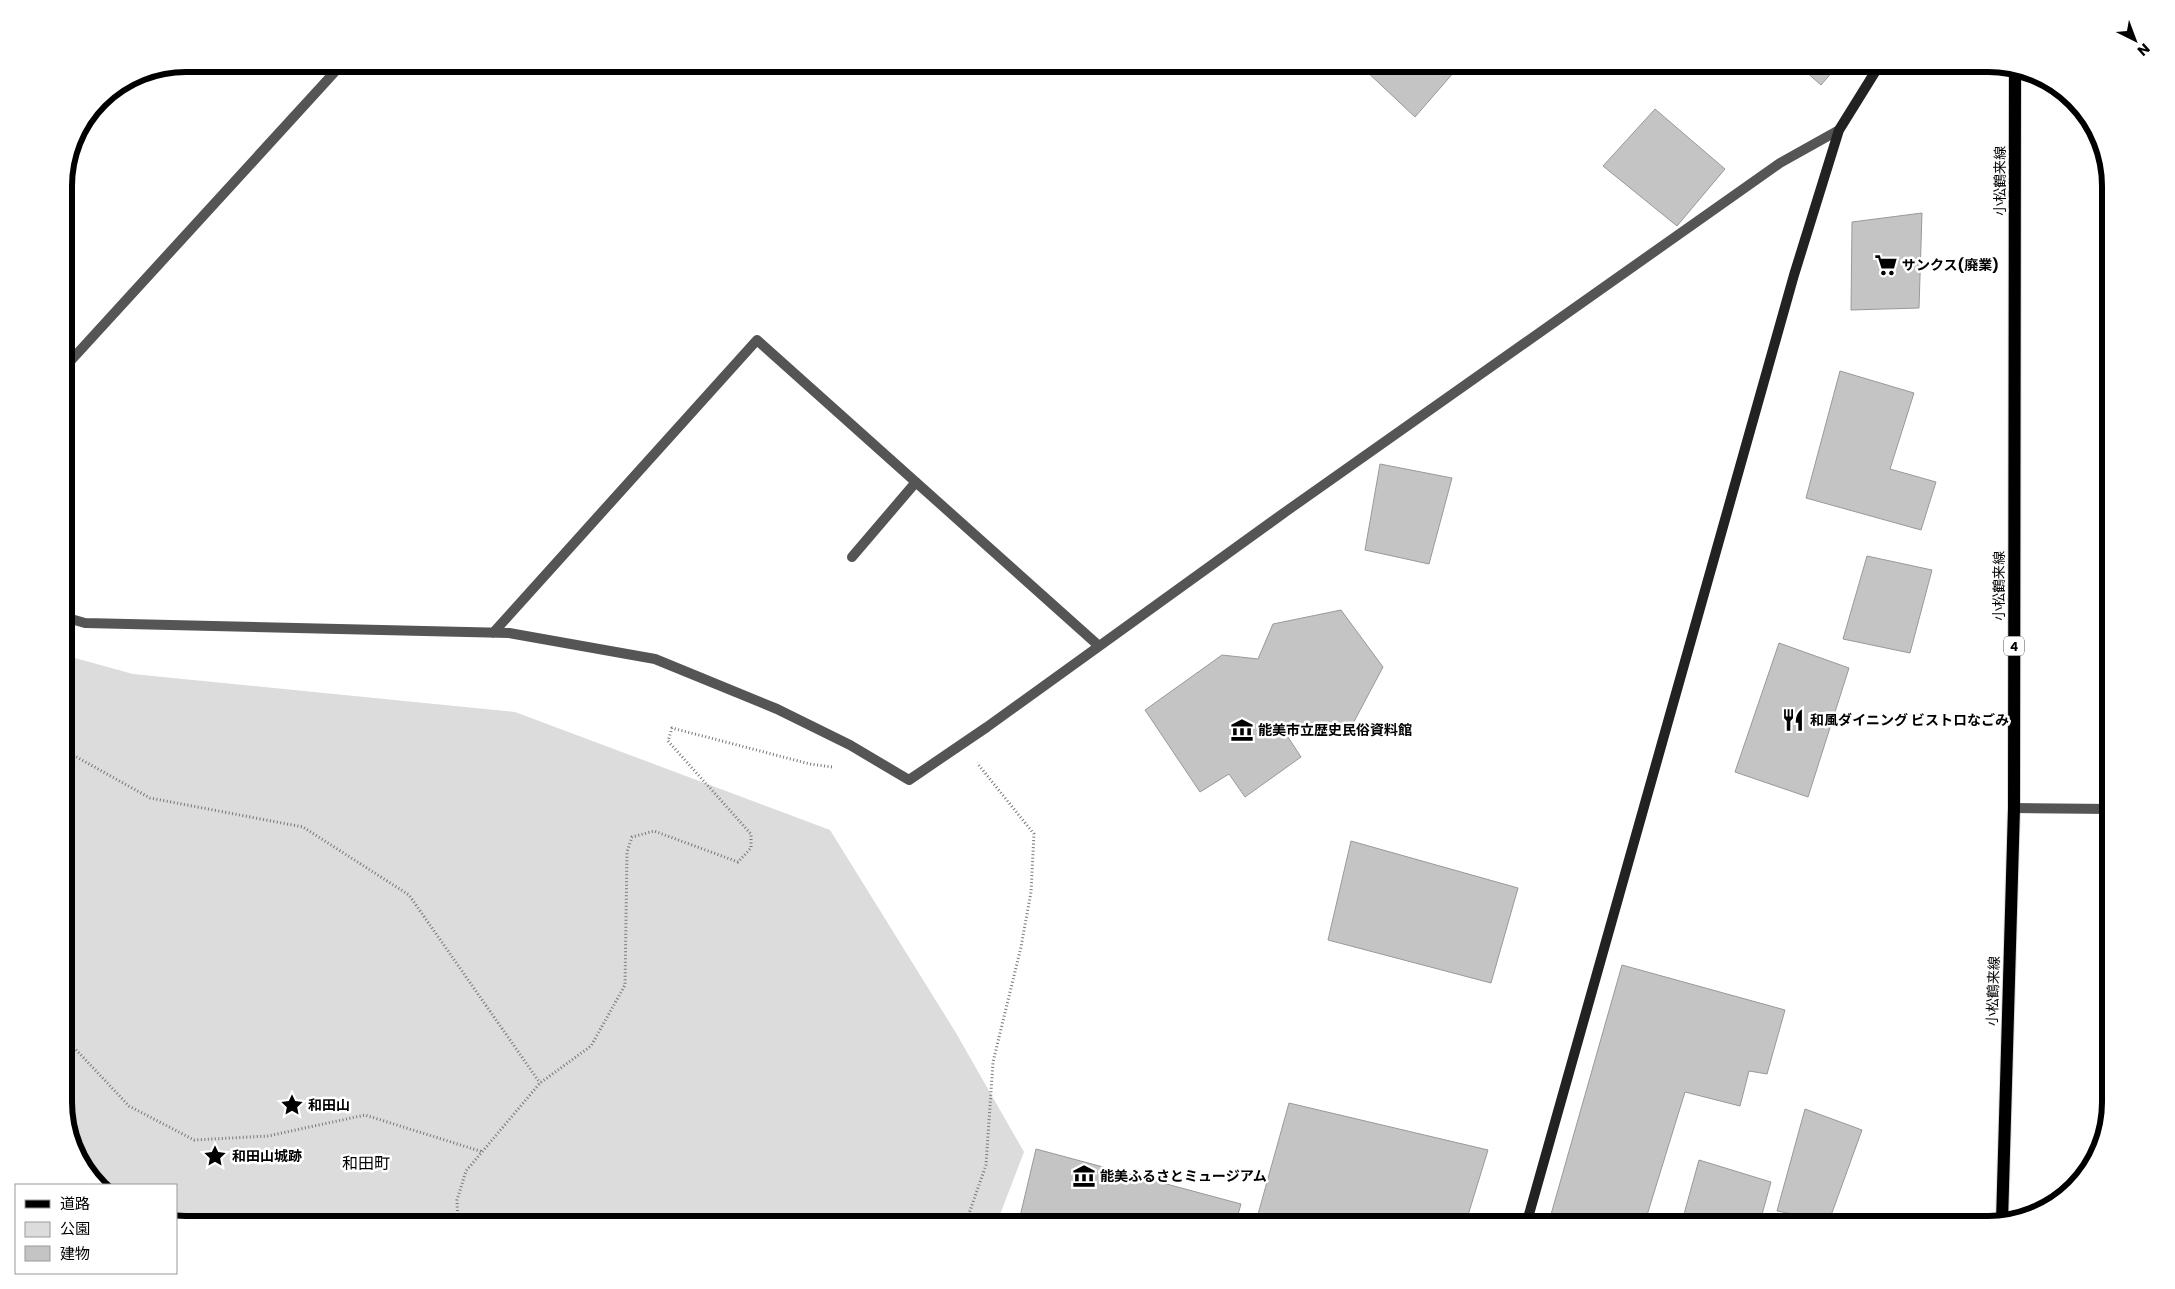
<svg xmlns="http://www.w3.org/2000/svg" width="2175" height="1289" viewBox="0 0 2175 1289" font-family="Poppins,'Noto Sans JP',sans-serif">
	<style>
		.green { fill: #dcdcdc }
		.building { fill: #c4c4c4; stroke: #999 }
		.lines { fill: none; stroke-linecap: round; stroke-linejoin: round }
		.primary-casing { stroke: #dbdbdb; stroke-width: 14 }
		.path { stroke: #777; stroke-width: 3; stroke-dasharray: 1 2.5; stroke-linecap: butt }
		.street { stroke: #555; stroke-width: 10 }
		.secondary { stroke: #222; stroke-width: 10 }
		.primary { stroke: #000; stroke-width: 12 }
		.labels { text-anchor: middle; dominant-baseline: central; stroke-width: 5; stroke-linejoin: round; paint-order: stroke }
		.shield { fill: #fff; stroke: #4c4c4c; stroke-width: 1 }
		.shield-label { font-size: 12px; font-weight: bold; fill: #000 }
		.street-label { font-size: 14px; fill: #000; stroke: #fff }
		.poi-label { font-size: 14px; font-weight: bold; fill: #000; stroke: #fff; text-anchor: start }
		.quarter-label { font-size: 16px; fill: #000; stroke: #fff }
		.rim { fill: none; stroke: #000; stroke-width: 6 }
	</style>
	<rect width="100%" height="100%" fill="#fff"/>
	<path class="green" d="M64 655 133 674 515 712 830 830 956 1033 1024 1152 996 1225H187L176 1222V1185H102L80 1164 64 1110Z"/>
	<path class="building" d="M1369 64H1461L1415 117 1364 69Z
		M1797 64H1839L1821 85Z
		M1655 109 1725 169 1677 226 1603 166Z
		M1922 213 1919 308 1851 310 1852 222Z
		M1840 371 1914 393 1890 469 1936 482 1921 530 1806 498Z
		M1380 464 1452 478 1429 564 1365 550Z
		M1867 556 1932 570 1910 653 1843 639Z
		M1341 610 1383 667 1349 731H1284L1301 757 1245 797 1229 774 1200 792 1145 710 1222 655 1258 659 1273 624Z
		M1779 643 1849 668 1808 797 1735 772Z
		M1351 841 1518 888 1491 983 1328 940Z
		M1622 965 1785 1010 1767 1074 1749 1071 1740 1106 1685 1092 1644 1225H1548Z
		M1289 1103 1488 1150 1465 1225H1255Z
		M1805 1109 1862 1130 1829 1221 1777 1211Z
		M1036 1149 1241 1204 1235 1225H1018Z
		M1699 1160 1771 1182 1759 1225H1681Z"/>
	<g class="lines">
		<defs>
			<path id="primary" d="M2002 1222 2014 808 2015 71"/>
		</defs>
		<use href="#primary" class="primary-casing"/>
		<path class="path" d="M64 750 150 798 303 827 409 895 540 1083
			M64 1037 129 1106 194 1140 268 1136 365 1115 483 1152
			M458 1225 457 1200 466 1171 540 1083 591 1046 625 985 627 852 632 837 654 831 738 862 751 848V834L668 741 672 728 810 764 832 767
			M965 1225 986 1165 993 1062 1021 947 1031 892 1034 834 977 763"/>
		<path class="street" d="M64 368 342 64
			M852 557 916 482
			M64 617 85 623 509 633 655 659 777 709 850 745 909 780 987 727 1288 510 1780 163 1839 130
			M493 633 757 340 1099 646
			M2014 808 2111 809"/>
		<path class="secondary" d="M1526 1225 1794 275 1839 130 1880 64"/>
		<use href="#primary" class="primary"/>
	</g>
	<defs>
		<symbol id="supermarket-bare" viewBox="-9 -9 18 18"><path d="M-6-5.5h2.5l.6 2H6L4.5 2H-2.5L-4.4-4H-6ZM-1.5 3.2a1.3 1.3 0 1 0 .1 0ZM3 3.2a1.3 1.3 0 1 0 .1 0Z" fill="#000" stroke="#fff" stroke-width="2.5" paint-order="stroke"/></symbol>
		<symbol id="restaurant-bare" viewBox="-9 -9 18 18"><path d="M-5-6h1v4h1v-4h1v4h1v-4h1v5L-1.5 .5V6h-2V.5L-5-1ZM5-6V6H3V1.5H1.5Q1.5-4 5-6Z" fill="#000" stroke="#fff" stroke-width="2.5" paint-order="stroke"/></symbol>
		<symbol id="museum-bare" viewBox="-9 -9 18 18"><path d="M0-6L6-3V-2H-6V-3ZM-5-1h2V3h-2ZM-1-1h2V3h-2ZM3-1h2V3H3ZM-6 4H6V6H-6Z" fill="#000" stroke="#fff" stroke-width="2.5" paint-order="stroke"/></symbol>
		<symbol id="sight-bare" viewBox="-9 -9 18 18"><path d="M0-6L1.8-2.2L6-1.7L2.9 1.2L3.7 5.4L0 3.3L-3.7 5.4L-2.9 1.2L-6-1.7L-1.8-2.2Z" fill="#000" stroke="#fff" stroke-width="2.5" paint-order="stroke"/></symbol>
	</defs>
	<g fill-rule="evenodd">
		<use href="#supermarket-bare" x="1870" y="249" width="32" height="32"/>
		<use href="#restaurant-bare" x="1777" y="704" width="32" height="32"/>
		<use href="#museum-bare" x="1226" y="714" width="32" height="32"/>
		<use href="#sight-bare" x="276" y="1089" width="32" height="32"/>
		<use href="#sight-bare" x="199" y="1140" width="32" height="32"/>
		<use href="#museum-bare" x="1068" y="1160" width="32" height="32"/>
	</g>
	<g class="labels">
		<rect class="shield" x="2004" y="636.5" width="20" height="19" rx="4"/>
		<g class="shield-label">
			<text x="2014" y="646">4</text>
		</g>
		<g class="street-label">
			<text transform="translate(2000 181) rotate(-90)">小松鶴来線</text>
			<text transform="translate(1999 586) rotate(-90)">小松鶴来線</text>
			<text transform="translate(1993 991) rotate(-88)">小松鶴来線</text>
		</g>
		<g class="poi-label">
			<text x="1902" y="265">サンクス(廃業)</text>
			<text x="1810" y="720">和風ダイニング ビストロなごみ</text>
			<text x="1258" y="730">能美市立歴史民俗資料館</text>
			<text x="308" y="1105">和田山</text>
			<text x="232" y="1156">和田山城跡</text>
			<text x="1100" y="1176">能美ふるさとミュージアム</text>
		</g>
		<g class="quarter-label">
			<text x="366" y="1163">和田町</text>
		</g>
	</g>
	<path d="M0 0H2175V1289H0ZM186 72H1988A114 114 0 0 1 2102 186V1102A114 114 0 0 1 1988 1216H186A114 114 0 0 1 72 1102V186A114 114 0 0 1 186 72Z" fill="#fff" fill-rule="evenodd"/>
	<path class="rim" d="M186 72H1988A114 114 0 0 1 2102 186V1102A114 114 0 0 1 1988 1216H186A114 114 0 0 1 72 1102V186A114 114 0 0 1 186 72Z"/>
	<rect x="15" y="1184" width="162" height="90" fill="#ffffff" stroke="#999999"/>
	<rect x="25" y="1200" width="25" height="8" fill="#000000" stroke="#999999"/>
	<text x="60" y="1209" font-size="15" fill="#000000">道路</text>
	<rect x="25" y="1222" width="25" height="15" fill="#dcdcdc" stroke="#999999"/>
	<text x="60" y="1234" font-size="15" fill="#000000">公園</text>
	<rect x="25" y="1246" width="25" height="15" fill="#c4c4c4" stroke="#999999"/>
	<text x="60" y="1259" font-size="15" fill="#000000">建物</text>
	<g transform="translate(2135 40) rotate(138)" stroke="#ffffff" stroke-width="4" paint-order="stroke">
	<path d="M0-4L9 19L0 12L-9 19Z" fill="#000000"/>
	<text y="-8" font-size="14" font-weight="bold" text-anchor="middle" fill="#000000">N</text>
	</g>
</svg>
